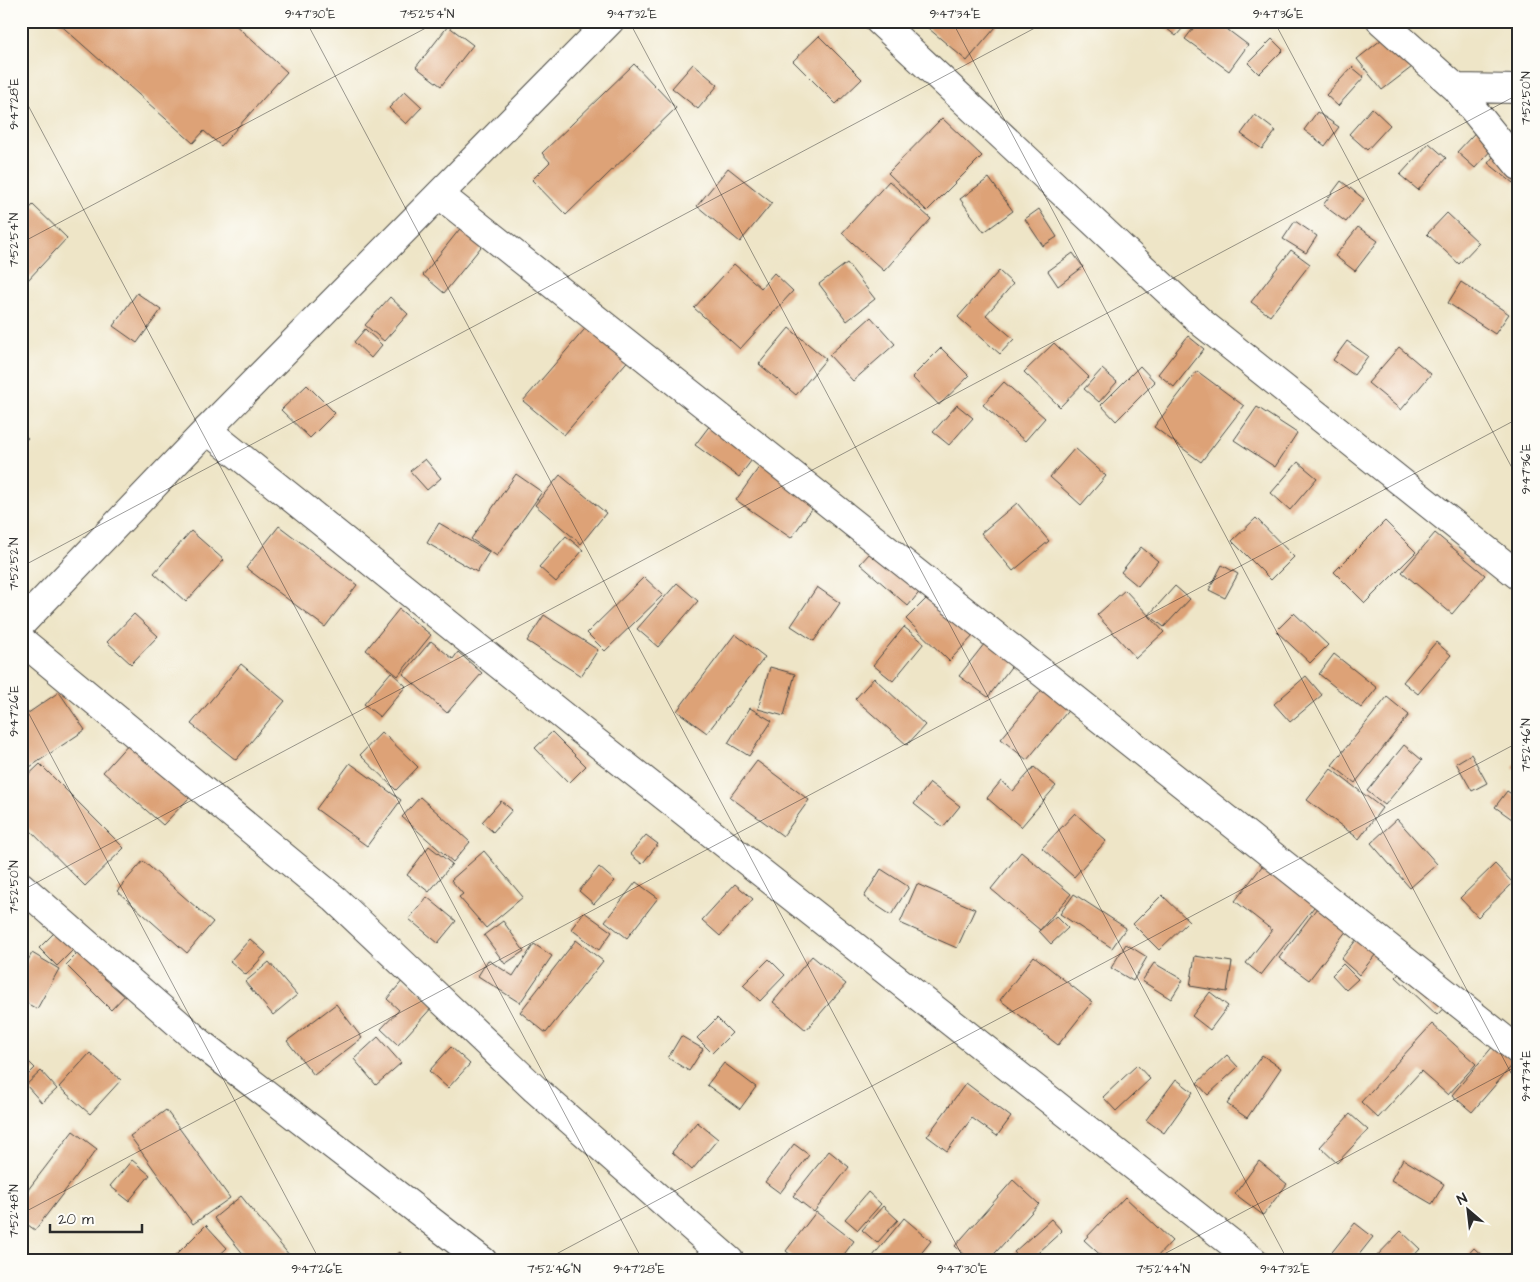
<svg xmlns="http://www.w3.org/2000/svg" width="1540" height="1282" viewBox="0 0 1540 1282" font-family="'Architects Daughter',sans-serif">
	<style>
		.building { fill: #dda277 }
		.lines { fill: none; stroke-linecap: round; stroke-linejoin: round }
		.street-casing { stroke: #484742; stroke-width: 30 }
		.secondary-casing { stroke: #484742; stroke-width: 30 }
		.street { stroke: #fff; stroke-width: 28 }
		.secondary { stroke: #fff; stroke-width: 28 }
		.ticks { fill: none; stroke: #2b2b2b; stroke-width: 1; stroke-opacity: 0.45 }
		.neatline { fill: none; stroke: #2b2b2b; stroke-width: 2 }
		.ticks-label { font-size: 12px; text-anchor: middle; fill: #2b2b2b }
	</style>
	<rect width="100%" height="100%" fill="#fdfcf7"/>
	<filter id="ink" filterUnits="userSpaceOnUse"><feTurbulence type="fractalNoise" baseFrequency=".02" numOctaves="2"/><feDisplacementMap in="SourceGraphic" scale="10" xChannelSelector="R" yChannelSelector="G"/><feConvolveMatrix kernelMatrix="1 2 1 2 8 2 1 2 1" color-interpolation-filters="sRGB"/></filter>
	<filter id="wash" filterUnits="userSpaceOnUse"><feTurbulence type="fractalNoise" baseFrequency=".0096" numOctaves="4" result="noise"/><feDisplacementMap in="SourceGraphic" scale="20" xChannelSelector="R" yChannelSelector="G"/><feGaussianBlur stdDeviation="1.12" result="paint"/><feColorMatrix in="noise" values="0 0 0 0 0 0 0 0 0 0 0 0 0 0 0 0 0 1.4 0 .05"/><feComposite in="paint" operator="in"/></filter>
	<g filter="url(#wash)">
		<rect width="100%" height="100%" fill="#eee5c7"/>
		<g id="blocks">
			<path class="building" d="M56 21H231L287 72 221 146 204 131 193 143Z
				M934 21H1001L967 61 928 28Z
				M1157 21H1189L1176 36Z
				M1199 21H1216L1248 45 1229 71 1185 39Z
				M448 26 473 45 441 86 416 67Z
				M1391 32 1416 64 1382 90 1357 59Z
				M819 36 862 79 836 104 793 61Z
				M1272 39 1283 50 1259 74 1248 63Z
				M634 64 676 108 566 215 532 180 550 162 542 153Z
				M693 64 718 85 698 109 672 88Z
				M1352 67 1364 77 1338 106 1326 95Z
				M405 91 422 107 406 124 389 108Z
				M1372 108 1390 125 1367 150 1349 134Z
				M1317 112 1339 127 1325 146 1304 130Z
				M1255 115 1276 131 1262 149 1241 134Z
				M942 118 982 156 927 211 888 173Z
				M1484 123 1501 139 1475 168 1457 152Z
				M1429 143 1446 158 1418 190 1400 175Z
				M1503 145 1519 176 1513 183 1488 163Z
				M728 168 772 203 740 242 697 206Z
				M989 178 1013 211 984 232 960 199Z
				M889 181 931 219 884 271 842 233Z
				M1341 181 1364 199 1346 222 1323 205Z
				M33 205 67 238 27 281 21 276V218Z
				M1039 209 1057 237 1043 246 1025 219Z
				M1447 213 1479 243 1459 264 1427 234Z
				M1295 221 1317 236 1306 253 1283 239Z
				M463 225 485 242 444 293 423 275Z
				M1358 227 1378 241 1355 271 1335 256Z
				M1291 250 1310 264 1270 316 1251 302Z
				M1073 253 1083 267 1058 286 1048 271Z
				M847 263 875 299 847 321 819 284Z
				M734 264 761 288 774 273 793 291 740 349 694 308Z
				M999 271 1013 284 986 315 1014 339 1000 354 958 317Z
				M1461 282 1509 314 1495 334 1448 303Z
				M137 293 161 310 137 343 113 326Z
				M390 297 408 314 384 341 365 325Z
				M871 317 895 344 853 381 829 355Z
				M590 323 631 357 564 435 523 401Z
				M789 328 826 359 796 395 759 364Z
				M365 329 382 345 371 358 354 342Z
				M1188 336 1204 349 1174 387 1158 374Z
				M1347 341 1368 356 1354 375 1333 360Z
				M1054 343 1089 377 1060 407 1024 372Z
				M1399 347 1431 374 1401 410 1368 383Z
				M941 348 969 376 939 405 912 377Z
				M1140 366 1155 382 1116 421 1101 405Z
				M1102 369 1117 382 1099 402 1084 389Z
				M1197 371 1244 406 1201 462 1154 427Z
				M1004 382 1045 418 1025 441 983 405Z
				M307 385 335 413 310 438 281 410Z
				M957 405 973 418 949 445 933 432Z
				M1257 407 1297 433 1275 467 1234 440Z
				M723 408 767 440 739 477 695 445Z
				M21 432 28 438 21 445Z
				M1075 448 1106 476 1081 505 1050 477Z
				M767 456 822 495 791 538 736 500Z
				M425 459 441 478 427 490 410 471Z
				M1298 462 1317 478 1290 510 1271 493Z
				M516 474 542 492 497 556 471 539Z
				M560 475 606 513 581 544 535 505Z
				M1017 503 1049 541 1013 571 981 533Z
				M1256 518 1294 557 1271 580 1232 541Z
				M1385 521 1416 552 1365 603 1334 572Z
				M439 523 489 552 477 572 427 543Z
				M279 526 357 585 325 627 246 568Z
				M191 531 224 560 186 602 154 573Z
				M1435 533 1485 575 1452 614 1402 572Z
				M566 536 583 550 556 582 539 567Z
				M879 543 926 584 908 606 860 564Z
				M1141 547 1158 561 1138 586 1121 572Z
				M1222 565 1238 574 1225 598 1209 590Z
				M644 577 663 595 605 651 587 633Z
				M677 583 698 601 658 647 637 629Z
				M1175 586 1190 599 1164 627 1149 615Z
				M817 587 840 603 814 641 791 626Z
				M938 587 981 628 949 661 906 619Z
				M1125 590 1164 632 1136 658 1097 615Z
				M399 609 431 635 398 676 366 650Z
				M1294 613 1328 645 1310 663 1276 631Z
				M134 614 158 636 131 664 107 642Z
				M544 615 598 650 581 676 527 641Z
				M904 627 924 643 893 681 873 665Z
				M735 634 765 657 707 733 677 711Z
				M992 634 1020 655 988 697 959 676Z
				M431 641 453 659 458 652 482 673 447 713 403 674Z
				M1436 642 1451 655 1418 694 1403 682Z
				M1334 654 1377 688 1361 708 1319 674Z
				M241 664 285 701 236 760 191 724Z
				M770 667 795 674 784 716 758 709Z
				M391 672 406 686 380 717 364 704Z
				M1306 676 1322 695 1290 722 1274 704Z
				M874 678 925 725 907 745 855 699Z
				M1050 680 1076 701 1027 760 1001 739Z
				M59 692 85 730 21 773V718Z
				M1387 697 1409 715 1355 783 1332 765Z
				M750 708 772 721 749 756 728 743Z
				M382 732 418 767 396 790 360 755Z
				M552 732 586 766 569 783 535 748Z
				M130 742 191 796 163 825 103 772Z
				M1404 745 1422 760 1385 805 1367 791Z
				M1471 754 1487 783 1472 791 1456 763Z
				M1519 760V773L1513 768Z
				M757 761 809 800 783 836 730 797Z
				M350 763 401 800 367 846 316 809Z
				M40 764 124 848 85 886 21 821V782Z
				M1034 767 1056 786 1021 827 987 798 1001 781 1013 791Z
				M1331 769 1382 808 1359 839 1307 800Z
				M930 783 960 806 943 827 914 804Z
				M1507 791 1519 799V824L1495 807Z
				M420 797 470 842 453 862 402 817Z
				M501 801 512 810 493 832 482 822Z
				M1075 813 1106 841 1074 877 1042 848Z
				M1397 819 1437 864 1410 888 1371 843Z
				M646 835 658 844 642 864 630 854Z
				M429 846 452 864 429 892 407 875Z
				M484 851 523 897 486 928 459 897 463 894 451 880Z
				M1021 852 1071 894 1040 930 991 889Z
				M143 861 213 922 187 953 117 891Z
				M1266 861 1318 902 1261 975 1246 963 1272 930 1235 901Z
				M1495 864 1513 883 1478 917 1460 898Z
				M599 867 615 881 594 904 579 891Z
				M881 869 909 887 891 915 864 897Z
				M636 882 658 898 627 938 605 921Z
				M735 884 753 899 720 936 702 920Z
				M917 884 975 909 957 948 900 923Z
				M1074 894 1126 928 1112 948 1060 914Z
				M1162 895 1189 921 1159 950 1133 924Z
				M427 897 456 921 438 943 409 919Z
				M1320 904 1350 926 1309 980 1279 958Z
				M584 912 612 932 599 950 571 929Z
				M1056 916 1068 928 1051 944 1039 931Z
				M503 921 524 951 505 964 484 935Z
				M62 925 80 943 57 966 39 948Z
				M1361 934 1380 949 1359 975 1341 959Z
				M250 939 266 953 246 975 230 961Z
				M576 940 603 961 546 1033 520 1012Z
				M534 944 552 956 520 1003 478 976 488 960 513 976Z
				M1126 944 1147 957 1133 981 1111 968Z
				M85 946 129 991 111 1010 66 965Z
				M32 953 59 969 37 1009 21 1000V973Z
				M812 956 846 984 806 1030 773 1002Z
				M1034 956 1092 1002 1058 1045 1000 1000Z
				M1195 956 1232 962 1227 992 1190 986Z
				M769 959 785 975 760 1001 743 985Z
				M269 962 297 995 273 1015 245 982Z
				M1154 963 1183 980 1171 999 1142 981Z
				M1409 963 1450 1001 1437 1015 1396 977Z
				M1343 964 1358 979 1346 990 1332 975Z
				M404 979 434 1005 398 1045 381 1029 399 1010 387 999Z
				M1210 992 1228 1006 1210 1030 1192 1016Z
				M336 1004 362 1038 314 1075 287 1041Z
				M717 1018 732 1033 712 1053 697 1038Z
				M1432 1024 1476 1064 1448 1095 1421 1071 1378 1118 1361 1102Z
				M681 1036 703 1049 689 1071 668 1058Z
				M378 1037 401 1063 376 1085 354 1059Z
				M1494 1045 1515 1062 1472 1112 1452 1095Z
				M451 1047 470 1064 448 1088 429 1071Z
				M90 1053 121 1080 90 1114 59 1087Z
				M21 1054 35 1068 21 1082Z
				M1227 1055 1238 1067 1208 1095 1197 1083Z
				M1262 1055 1281 1068 1247 1118 1227 1104Z
				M724 1063 756 1087 740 1109 707 1085Z
				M1137 1065 1150 1079 1116 1111 1103 1097Z
				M41 1071 57 1089 42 1103 26 1085Z
				M1176 1079 1193 1092 1164 1133 1146 1120Z
				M966 1083 1011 1117 997 1136 972 1118 947 1151 927 1136Z
				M166 1110 230 1198 193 1224 130 1136Z
				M1350 1114 1368 1130 1337 1163 1320 1147Z
				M697 1122 718 1139 692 1170 672 1152Z
				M73 1131 97 1149 35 1230 21 1220V1199Z
				M794 1144 809 1155 780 1193 765 1182Z
				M829 1151 849 1167 814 1212 793 1196Z
				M1403 1159 1444 1184 1432 1204 1391 1180Z
				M132 1160 150 1175 129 1201 110 1186Z
				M1259 1161 1287 1184 1263 1215 1235 1194Z
				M1013 1180 1039 1204 988 1261H972L955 1246Z
				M868 1192 881 1204 858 1230 845 1219Z
				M241 1196 294 1261H249L214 1218Z
				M1125 1197 1172 1241 1153 1261H1107L1084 1240Z
				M883 1206 898 1220 877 1243 862 1230Z
				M816 1212 854 1241 839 1261H798L786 1251Z
				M904 1218 931 1241 915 1261H869Z
				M1051 1219 1062 1231 1029 1261H1022L1014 1252Z
				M1355 1223 1373 1237 1354 1261H1325Z
				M206 1225 227 1248 213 1261H170Z
				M1401 1231 1420 1249 1409 1261H1372Z
				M1474 1248 1488 1261H1462Z
				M1515 1248 1519 1250V1261H1504Z
				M400 1252 407 1261H388Z"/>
		</g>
	</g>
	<g filter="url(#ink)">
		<use href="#blocks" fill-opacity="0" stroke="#484742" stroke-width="1"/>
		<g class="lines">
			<defs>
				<path id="street" d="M879 21 1202 323 1519 576
					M1381 21 1456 88 1519 166
					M1456 88 1519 89
					M440 195 1519 1051
					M207 430 578 728 1254 1261
					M21 640 335 899 535 1089 730 1261
					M21 886 204 1046 483 1261"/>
				<path id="secondary" d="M21 624 207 430 610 21"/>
			</defs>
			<use href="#street" class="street-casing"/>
			<use href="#secondary" class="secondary-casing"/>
			<use href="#street" class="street"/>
			<use href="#secondary" class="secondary"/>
		</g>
	</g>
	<path class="ticks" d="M306 21 965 1261M629 21 1288 1261M952 21 1519 1088M1274 21 1519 481M21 92 643 1261M21 243 439 21M21 567 1048 21M21 699 320 1261M21 891 1519 94M21 1214 1519 418M543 1261 1519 742M1151 1261 1519 1065"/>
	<rect width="1540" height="1282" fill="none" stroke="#fdfcf7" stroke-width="55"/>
	<g transform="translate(1468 1210) rotate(332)" stroke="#fdfcf7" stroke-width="4" paint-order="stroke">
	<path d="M0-4L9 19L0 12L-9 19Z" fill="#2b2b2b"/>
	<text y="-8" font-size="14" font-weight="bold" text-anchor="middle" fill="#2b2b2b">N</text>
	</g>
	<path d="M50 1224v8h92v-8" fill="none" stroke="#2b2b2b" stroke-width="2.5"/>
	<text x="58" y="1224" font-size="15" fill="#2b2b2b" stroke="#fdfcf7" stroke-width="4" paint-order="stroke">20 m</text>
	<rect x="28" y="28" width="1484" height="1226" class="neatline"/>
	<g class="ticks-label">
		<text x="310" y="18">9°47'30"E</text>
		<text x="427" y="18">7°52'54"N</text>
		<text x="632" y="18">9°47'32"E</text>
		<text x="955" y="18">9°47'34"E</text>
		<text x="1278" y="18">9°47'36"E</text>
		<text transform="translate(1526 98) rotate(-90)" y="4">7°52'50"N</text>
		<text transform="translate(14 104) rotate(-90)" y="4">9°47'28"E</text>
		<text transform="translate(14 240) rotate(-90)" y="4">7°52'54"N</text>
		<text transform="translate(1526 469) rotate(-90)" y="4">9°47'36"E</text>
		<text transform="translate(14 564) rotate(-90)" y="4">7°52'52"N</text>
		<text transform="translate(14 711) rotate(-90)" y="4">9°47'26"E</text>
		<text transform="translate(1526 745) rotate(-90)" y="4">7°52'46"N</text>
		<text transform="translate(14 887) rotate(-90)" y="4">7°52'50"N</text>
		<text transform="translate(1526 1076) rotate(-90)" y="4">9°47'34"E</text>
		<text transform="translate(14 1211) rotate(-90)" y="4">7°52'48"N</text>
		<text x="317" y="1273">9°47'26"E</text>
		<text x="554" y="1273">7°52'46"N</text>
		<text x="639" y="1273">9°47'28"E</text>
		<text x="962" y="1273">9°47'30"E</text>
		<text x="1163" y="1273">7°52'44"N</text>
		<text x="1285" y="1273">9°47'32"E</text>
	</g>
</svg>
